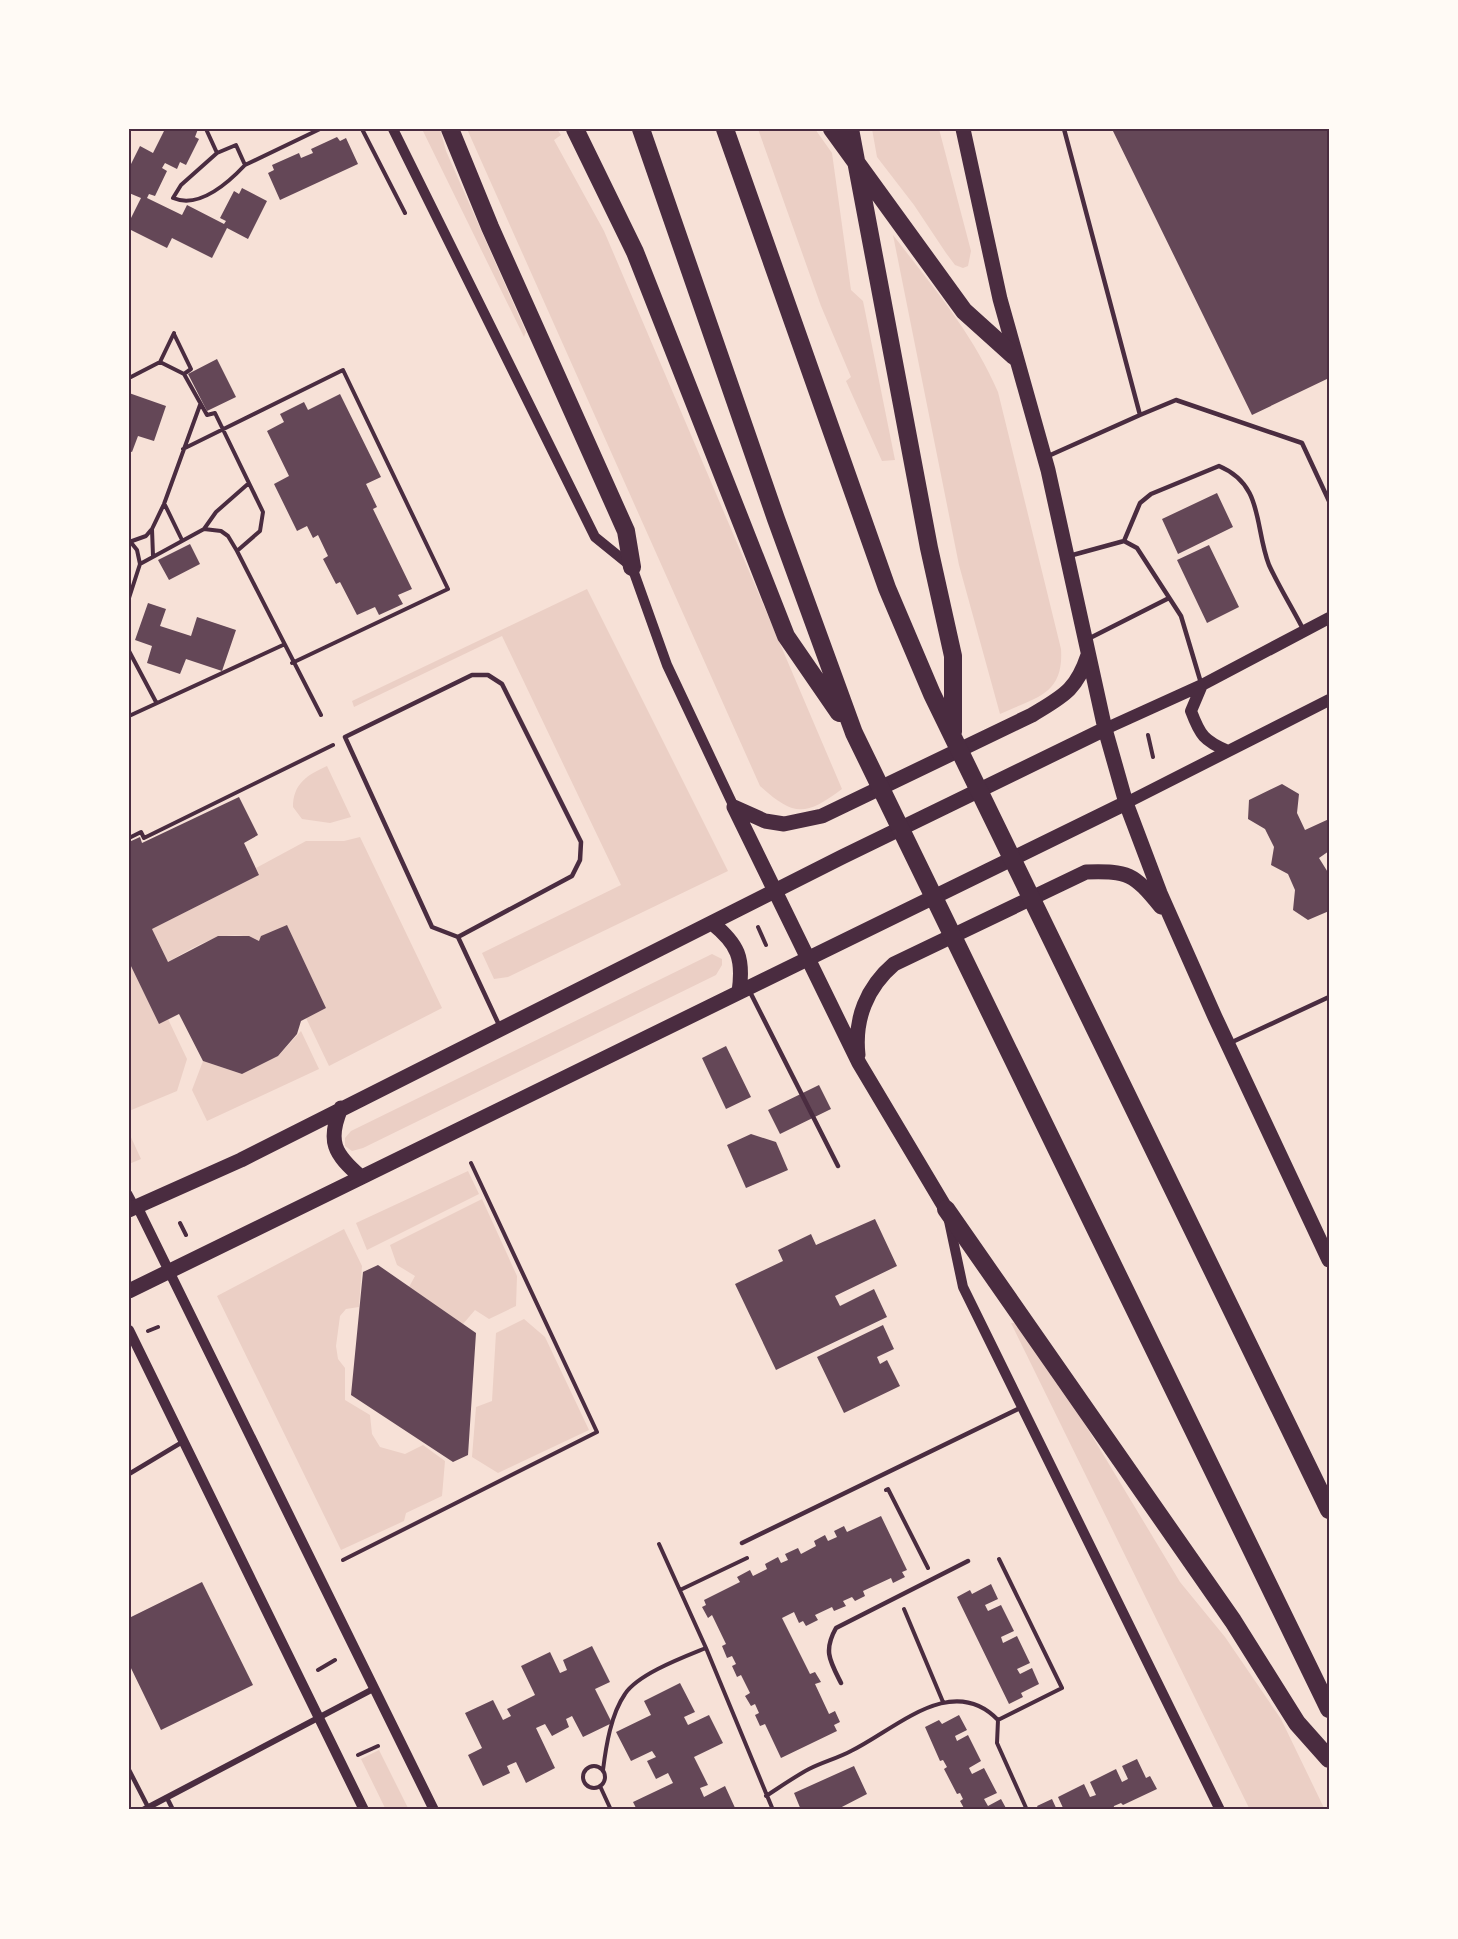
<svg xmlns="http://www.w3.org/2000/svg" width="1458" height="1939" viewBox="0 0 1458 1939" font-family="Barlow,sans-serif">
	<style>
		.green { fill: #ebcfc5 }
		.building { fill: #644757 }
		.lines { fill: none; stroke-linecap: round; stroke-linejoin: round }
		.path { stroke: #4a2c40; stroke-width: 4 }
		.service { stroke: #4a2c40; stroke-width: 4.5 }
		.minor { stroke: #4a2c40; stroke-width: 6 }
		.tertiary { stroke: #4a2c40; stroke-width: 10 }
		.secondary { stroke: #4a2c40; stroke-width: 12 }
		.primary { stroke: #4a2c40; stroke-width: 15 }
		.motorway { stroke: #4a2c40; stroke-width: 18 }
		.neatline { fill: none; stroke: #4a2c40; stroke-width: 2 }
	</style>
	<rect width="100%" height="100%" fill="#f7e1d7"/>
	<path class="green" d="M422 129H440L446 151 526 332 524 337Z
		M467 129H557L561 135 554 140 604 231 842 789C805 817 793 816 760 786Z
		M758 129H815L832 153 851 290 863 301 895 460 882 461 846 381 851 377 821 306Z
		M872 129H939L971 251 968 266 963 268 955 265 946 253 914 205 877 157Z
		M893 235C933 287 972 332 998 392L1061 649C1064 695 1036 697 1000 714L959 565Z
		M587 589 728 871 508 977 494 979 482 953 621 885 502 636 354 707 352 701Z
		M327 766 351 817 330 823 302 819 293 807C293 784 307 775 327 766Z
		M360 837 442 1008 329 1066 306 1018 326 1008 287 926 259 941C227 925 196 946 168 962L152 929 259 875 256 868 306 841H344Z
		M712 954 722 959V965L716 975 363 1148 352 1151 345 1146V1138L351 1131Z
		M129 962 159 1023 168 1019 187 1059 177 1091 129 1111Z
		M301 1031 319 1069 207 1121 192 1090 203 1061 242 1074 278 1056Z
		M129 1133 141 1159 129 1164Z
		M468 1171 479 1194 367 1250 356 1223Z
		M482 1199 517 1276 516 1306 489 1319 475 1310 463 1324 409 1287 415 1276 397 1265 390 1245Z
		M344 1229 362 1266 359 1307 346 1309 340 1316 336 1346 338 1359 345 1368V1400L370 1415 372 1434 380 1447 405 1454 423 1445 445 1461 442 1496 406 1513 404 1521 341 1550 217 1296Z
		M524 1319 545 1337 589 1430 498 1473 472 1457 476 1407 492 1401 496 1333Z
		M1011 1323H1017L1077 1411 1180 1582 1225 1637 1281 1719 1325 1810H1250Z
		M379 1750 409 1810H386L361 1759Z"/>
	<path class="building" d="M165 129H198L195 137 199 139 186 165 180 162 177 169 165 163 162 168 167 171 155 196 149 194 147 198 182 215 187 205 224 224 226 221 220 218 234 191 239 194 242 188 267 201 248 239 227 228 212 258 172 238 167 248 129 229V222L141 198 129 193V168L140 146 153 153Z
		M1112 129H1329V378L1252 415Z
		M337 137 340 141 346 138 358 164 280 200 268 173 274 170 272 165 299 153 301 158 313 153 311 149Z
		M217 359 236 397 207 411 188 374Z
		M129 393 166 406 154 441 138 436 132 452 129 451Z
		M340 394 381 477 366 484 377 507 373 509 412 589 398 595 403 604 379 615 375 607 357 615 340 582 336 584 323 559 328 556 318 535 313 538 307 526 297 531 274 484 289 476 267 431 284 422 280 414 304 402 308 410Z
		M1217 493 1233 527 1178 554 1162 519Z
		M190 544 200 564 169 580 158 560Z
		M1209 545 1239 607 1207 623 1177 560Z
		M148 603 166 609 160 626 191 636 197 617 236 630 222 671 186 659 180 674 147 663 152 646 135 640Z
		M1282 784 1299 794 1297 813 1305 830 1329 819V851L1319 858 1329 874V911L1308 920 1293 910 1295 890 1288 874 1271 865 1274 847 1265 829 1248 819 1249 800Z
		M239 797 258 835 244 843 259 875 152 929 168 962 218 936H249L259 941 261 936 287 925 326 1008 301 1021 297 1034 278 1056 242 1074 203 1061 179 1014 159 1024 129 962V842L140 837 142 843Z
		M726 1046 751 1097 726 1109 702 1058Z
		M819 1085 831 1109 780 1134 768 1110Z
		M751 1134 776 1142 788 1170 746 1188 727 1145Z
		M875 1219 897 1266 835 1296 840 1306 874 1289 887 1317 776 1370 735 1284 783 1261 778 1250 811 1234 816 1245Z
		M378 1265 476 1333 468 1455 453 1462 351 1395 363 1272Z
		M883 1325 894 1349 877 1357 880 1364 887 1360 900 1386 844 1413 817 1357Z
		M881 1516 907 1570 902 1572 905 1577 893 1583 891 1578 863 1591 865 1596 855 1601 852 1597 843 1601 846 1606 834 1611 832 1607 815 1615 818 1620 806 1626 803 1621 799 1623 794 1612 782 1618 810 1674 815 1672 821 1682 815 1684 829 1714 835 1711 840 1722 834 1725 837 1731 781 1758 765 1724 760 1726 755 1715 759 1713 755 1704 751 1706 745 1696 750 1693 741 1675 737 1677 732 1666 736 1664 732 1656 727 1658 722 1646 726 1644 712 1615 708 1618 702 1607 706 1605 704 1600 740 1582 737 1577 750 1570 753 1576 767 1569 765 1564 778 1557 781 1563 788 1560 785 1554 798 1548 801 1554 816 1546 814 1541 825 1535 828 1541 837 1537 834 1531 844 1526 847 1532Z
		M202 1582 253 1685 161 1730 129 1664V1618Z
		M991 1584 998 1599 985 1605 988 1611 1001 1605 1014 1631 1001 1637 1003 1643 1017 1636 1030 1663 1017 1669 1020 1674 1032 1668 1039 1684 1021 1693 1023 1697 1009 1704 957 1597 970 1590 972 1594Z
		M592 1646 610 1682 595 1689 612 1723 583 1737 572 1716 566 1719 569 1727 552 1736 545 1724 536 1728 555 1768 526 1783 516 1762 507 1766 510 1773 483 1786 468 1755 482 1748 465 1713 493 1700 503 1720 511 1716 507 1709 535 1695 521 1666 550 1652 560 1673 567 1670 563 1660Z
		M680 1683 695 1712 684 1717 688 1725 709 1715 723 1743 694 1757 708 1785 700 1788 704 1797 725 1786 736 1810H637L633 1802 673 1783 668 1773 656 1779 647 1761 656 1757 652 1751 631 1761 616 1732 651 1715 644 1701Z
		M959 1715 967 1730 955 1736 957 1741 968 1735 981 1761 969 1768 972 1774 984 1768 997 1793 984 1799 988 1806 1001 1799 1007 1810H965L960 1801 963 1799 960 1793 957 1794 944 1769 947 1767 943 1760 940 1761 925 1727 939 1720 942 1724Z
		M1137 1759 1146 1778 1150 1776 1157 1789 1123 1805 1121 1803 1114 1806 1113 1810H1064L1058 1797 1084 1784 1090 1797 1096 1795 1090 1782 1116 1769 1122 1782 1128 1779 1122 1766Z
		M854 1766 867 1794 836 1810H801L794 1793Z
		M1052 1799 1057 1810H1039L1037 1806Z"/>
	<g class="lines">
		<path class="path" d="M206 129 217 153 236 145 245 165 320 129
			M362 129 405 213
			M217 153 181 185 173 198C199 209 229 182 245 165
			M174 334 191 369 184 374
			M160 362 184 374 207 415 215 413 263 512 260 531 237 551
			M129 378 160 362 174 333
			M183 449 343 370 448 589 292 663
			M165 505 182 540
			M204 529 216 512 249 483
			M129 540 137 550 140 564
			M132 541 146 536 151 530
			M153 556 152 529 164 504 200 405
			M129 598 140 564 204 529 221 531 228 536 237 551 321 715
			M129 651 156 702
			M129 716 283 645
			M1148 735 1153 757
			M129 838 141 832 144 838 333 745
			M758 927 766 945
			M180 1223 186 1235
			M148 1331 158 1327
			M886 1490 888 1489 928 1568
			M659 1544 706 1648 773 1810
			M999 1559 1062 1688 998 1720 997 1743 1027 1810
			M343 1560 597 1432 471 1163
			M680 1590 747 1558
			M904 1609 943 1702
			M318 1670 335 1660
			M358 1755 378 1746
			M583 1777a11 11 0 1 1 22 0a11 11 0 1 1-22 0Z
			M603 1770C606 1746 611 1714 625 1694 638 1674 684 1657 706 1648
			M600 1786 611 1810
			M766 1796C780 1787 794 1777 809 1769 823 1762 838 1758 851 1751 896 1729 952 1672 998 1720"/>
		<path class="service" d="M1140 415 1176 400 1302 443 1329 501
			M1046 457 1140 415 1064 129
			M1124 541 1140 503 1151 494 1219 466C1264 485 1254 526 1269 565 1279 587 1293 609 1304 631
			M1069 556 1124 541 1137 548 1181 616 1201 683
			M1088 639 1169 598
			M458 937 432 927 345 737 472 675H488L502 684 581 842 580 860 572 876 458 937 500 1027
			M749 990 838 1166
			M1230 1043 1329 997
			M129 1474 184 1441
			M742 1543 1022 1407
			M841 1683C830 1661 823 1651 836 1628L968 1561
			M129 1770 148 1807
			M167 1798 173 1810"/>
		<path class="minor" d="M129 1193 136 1206
			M143 1810 375 1688"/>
		<path class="tertiary" d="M393 129 595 537 632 567 667 665 734 807
			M137 1206 434 1810
			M949 1221 963 1287 1220 1810
			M129 1330 364 1810"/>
		<path class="secondary" d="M1202 685 1191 711C1200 735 1204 741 1228 751
			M1105 729 1202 685 1329 618
			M1126 803 1329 700"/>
		<path class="primary" d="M963 129 1000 299 1048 470 1105 729 1126 803 1160 893 1215 1017 1329 1260
			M734 807 859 1063 946 1209
			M734 807 765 821 784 824 822 816 1032 715C1063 696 1076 691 1088 655
			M712 923C738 944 744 958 739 992
			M858 1055C854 1019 867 987 894 964L1086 872C1129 871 1133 873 1161 907
			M341 1108C327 1141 334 1154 361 1177
			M129 1210 241 1160 842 857 1105 729
			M129 1291 1126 803"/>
		<path class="motorway" d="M450 129 490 227 626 531 632 567
			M575 129 635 252 786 636 839 713
			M641 129 776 519 854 733 1329 1709
			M725 129 887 588 932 694 1329 1510
			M832 129 964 311 1014 356
			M850 129 929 548 953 656V732
			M946 1209 1233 1621 1297 1723 1329 1759"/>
	</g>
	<rect width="1458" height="1939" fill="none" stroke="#fffaf5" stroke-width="261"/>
	<rect x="130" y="130" width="1198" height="1678" class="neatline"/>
</svg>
